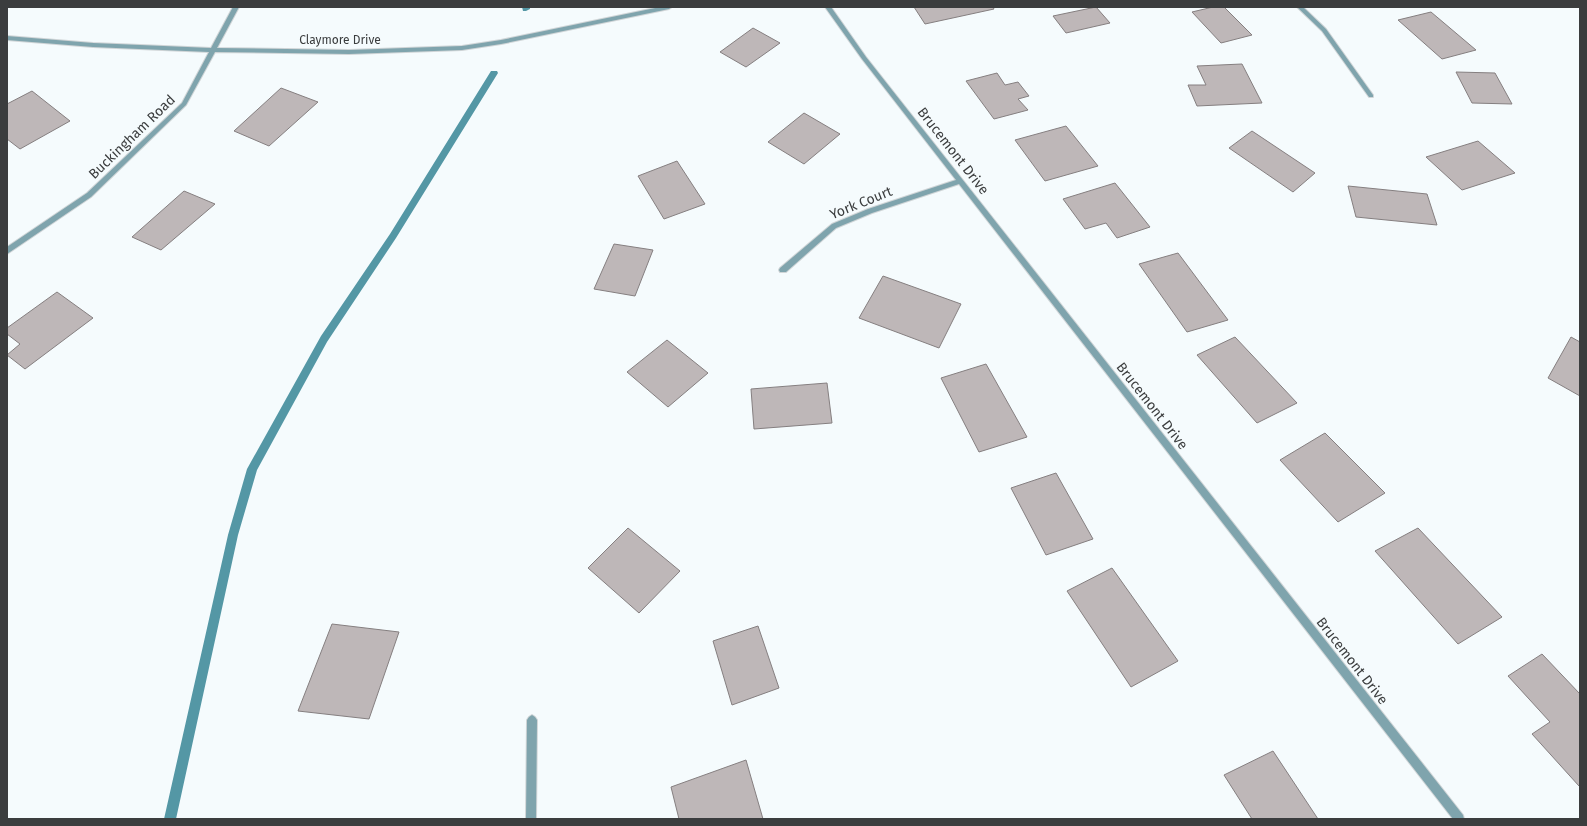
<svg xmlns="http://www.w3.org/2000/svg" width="1587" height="826" viewBox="0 0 1587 826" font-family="'Fira Sans',sans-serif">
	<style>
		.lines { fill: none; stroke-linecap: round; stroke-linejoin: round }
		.stream { fill: #5497a5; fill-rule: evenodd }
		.building { fill: #beb7b8; stroke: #857f80 }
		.street-casing { stroke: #d0d5d7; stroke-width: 2 }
		.street { fill: #7fa4ad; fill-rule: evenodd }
		.labels { text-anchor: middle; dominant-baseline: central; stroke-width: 3; stroke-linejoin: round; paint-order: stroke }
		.far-street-label { font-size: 12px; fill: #3b3d3e; stroke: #f5fbfd }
		.street-label { font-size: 14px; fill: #3b3d3e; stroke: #f5fbfd }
	</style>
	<rect width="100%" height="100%" fill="#f5fbfd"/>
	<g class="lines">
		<path class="stream" d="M522 7H530V9L526 11H523Z
			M491 71H497L498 73 396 238 327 342 257 470 238 535 176 819H164L228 535 247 469 321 336 390 234Z"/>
	</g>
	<path class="building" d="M914 7H993L994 9 925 24Z
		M1096 7 1110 23 1066 33 1053 16Z
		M1213 7H1224L1252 35 1221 43 1192 12Z
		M1431 12 1476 50 1442 59 1398 20Z
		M753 28 780 43 746 67 720 52Z
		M1242 64 1262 103 1197 106 1188 85H1206L1197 66Z
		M1456 72 1495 73 1512 104 1472 103Z
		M997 73 1005 85 1018 82 1029 96 1018 99 1028 110 994 119 966 81Z
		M281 88 318 102 269 146 234 131Z
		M32 91 70 121 20 149 7 139V104Z
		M804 113 840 134 804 164 768 142Z
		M1066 126 1098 166 1045 181 1015 140Z
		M1252 131 1315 173 1293 192 1229 148Z
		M1478 141 1515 173 1462 190 1426 157Z
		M677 161 705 204 664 219 638 176Z
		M1115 183 1150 227 1117 238 1106 223 1085 229 1063 199Z
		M1348 186 1427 194 1437 225 1356 217Z
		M184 191 215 204 161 250 132 237Z
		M614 244 653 250 635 296 594 289Z
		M1178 253 1228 320 1187 332 1139 264Z
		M883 276 961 304 939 348 859 318Z
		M57 292 93 318 25 369 7 355 20 344 7 334V328Z
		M1235 337 1297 403 1257 423 1197 355Z
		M1571 337 1580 342V396L1548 378Z
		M667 340 708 373 668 407 627 372Z
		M986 364 1027 437 979 452 941 378Z
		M827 383 832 423 754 429 751 389Z
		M1325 433 1385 493 1338 522 1280 460Z
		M1056 473 1093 539 1046 555 1011 488Z
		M628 528 680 571 639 613 588 568Z
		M1418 528 1502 617 1458 644 1375 551Z
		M1112 568 1178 661 1131 687 1067 591Z
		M332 624 399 632 369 719 298 711Z
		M758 626 779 688 732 705 713 641Z
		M1542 654 1580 694V785L1579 786 1532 734 1550 722 1508 676Z
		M1273 751 1318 819H1252L1224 775Z
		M746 760 763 819H679L671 787Z"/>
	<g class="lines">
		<defs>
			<path id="street" d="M233 7H239L217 48 349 50 462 46 501 40 660 7H672L669 9 501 44 462 50 349 54 215 52 186 105 91 197 7 254V247L87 193 182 103 209 52 93 47 7 40V36L93 43 211 48Z
				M825 7H831L866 57 1463 815 1464 819H1453L959 184 872 213 836 228 786 272H780L779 270 780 268 832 224 868 209 956 180 862 59Z
				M1297 7H1303L1326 29 1373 95V97H1369L1322 31Z
				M532 715 535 717 537 720 536 819H526L527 720 529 717Z"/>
		</defs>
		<use href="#street" class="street-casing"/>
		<use href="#street" class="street"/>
	</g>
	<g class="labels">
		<g class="far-street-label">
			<text x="340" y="40">Claymore Drive</text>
		</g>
		<g class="street-label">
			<text transform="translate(132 137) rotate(-44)">Buckingham Road</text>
			<text transform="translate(953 151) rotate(52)">Brucemont Drive</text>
			<text transform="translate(861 203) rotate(-22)">York Court</text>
			<text transform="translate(1152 406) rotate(52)">Brucemont Drive</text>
			<text transform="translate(1352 661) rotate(52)">Brucemont Drive</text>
		</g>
	</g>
	<rect width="1587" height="826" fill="none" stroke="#3b3d3e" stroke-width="16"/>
</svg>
